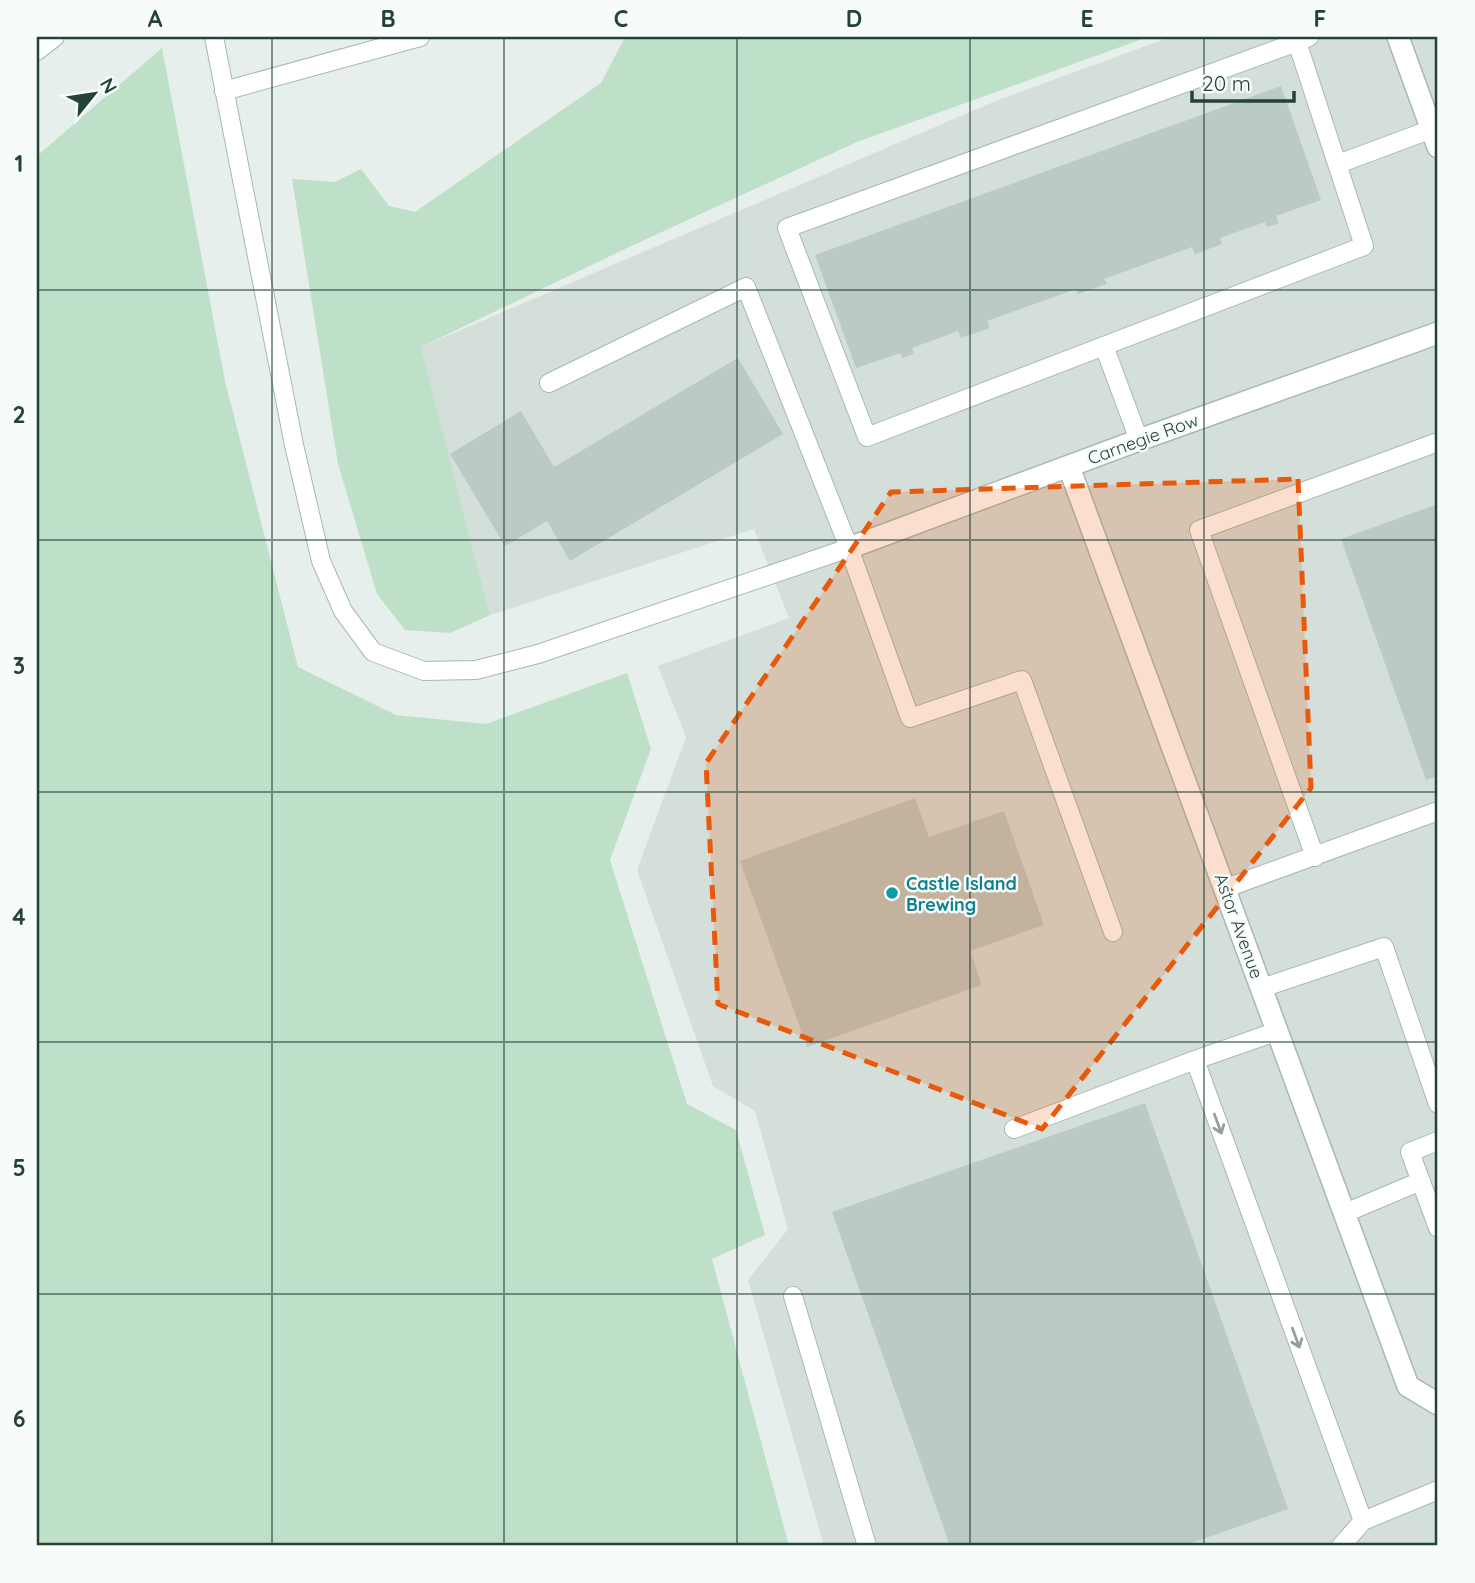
<svg xmlns="http://www.w3.org/2000/svg" width="1475" height="1583" viewBox="0 0 1475 1583" font-family="Quicksand,sans-serif">
	<style>
		.built { fill: #d4dfda }
		.green { fill: #bfe0c8 }
		.building { fill: #bbcac4 }
		.lines { fill: none; stroke-linecap: round; stroke-linejoin: round }
		.lane-casing { stroke: #a8b8b2; stroke-width: 20 }
		.street-casing { stroke: #a8b8b2; stroke-width: 24 }
		.lane { stroke: #fff; stroke-width: 18 }
		.street { stroke: #fff; stroke-width: 21 }
		.oneway { stroke: #92a09c }
		.marked { fill: #e8590c; fill-opacity: 0.2; stroke: #e8590c; stroke-width: 5; stroke-dasharray: 14 9; stroke-linejoin: round }
		.grid { fill: none; stroke: #24423a; stroke-width: 2; stroke-opacity: 0.55 }
		.culture-dot { fill: #0f9aa8; stroke: #f7fbf9; stroke-width: 2.5 }
		.labels { text-anchor: middle; dominant-baseline: central; stroke-width: 5; stroke-linejoin: round; paint-order: stroke }
		.street-label { font-size: 18px; fill: #24423a; stroke: #f7fbf9 }
		.culture-label { font-size: 18px; font-weight: bold; fill: #0d838f; stroke: #f7fbf9; text-anchor: start }
		.neatline { fill: none; stroke: #24423a; stroke-width: 2.5 }
		.grid-label { font-size: 23px; text-anchor: middle; font-weight: bold; fill: #24423a }
	</style>
	<rect width="100%" height="100%" fill="#e6efeb"/>
	<path class="built" d="M1170 37H1438V1546H824L748 1280 788 1229 755 1111 713 1086 637 870 686 737 658 666 789 618 754 529 490 615 421 347 998 100Z"/>
	<path class="green" d="M625 37H1148L857 142 627 248 421 347 490 615 450 633 405 630 377 594 338 464 292 179 335 182 361 169 389 206 415 212 601 83Z
		M162 48 225 381 298 667 396 715 486 724 627 673 651 749 610 860 687 1104 736 1130 765 1235 712 1259 789 1546H37V156Z"/>
	<path class="building" d="M1281 86 1321 200 1276 216 1279 223 1267 227 1265 222 1220 238 1222 244 1195 254 1192 247 1104 279 1107 284 1078 294 1076 289 987 321 990 328 961 338 958 331 912 348 914 354 902 358 900 353 856 368 815 255Z
		M738 358 783 434 570 561 547 521 505 546 450 454 521 411 554 467Z
		M1438 504V776L1426 780 1341 539Z
		M915 798 929 837 1004 811 1044 925 970 951 982 985 807 1047 740 861Z
		M1145 1103 1288 1509 1183 1546H950L832 1212Z"/>
	<g class="lines">
		<defs>
			<path id="lane" d="M214 37 294 445 321 561 343 611 373 652 424 671 476 670 538 654 849 548
				M1297 42 787 228 867 437 1364 246 1297 42 1309 37
				M37 51 55 37
				M224 91 420 37
				M1338 164 1432 129
				M1104 346 1139 440
				M549 383 746 287 849 548 910 718 1022 680 1113 932
				M1315 857 1199 530 1438 442
				M1226 888 1438 811
				M1262 988 1384 947 1438 1104
				M1195 1060 1363 1521
				M1014 1129 1195 1060 1278 1031
				M1438 1141 1410 1152 1438 1228
				M1345 1213 1421 1181
				M793 1296 867 1546
				M1341 1546 1363 1521 1438 1490"/>
			<path id="street" d="M1398 37 1438 147
				M1069 467 1408 1386 1438 1404
				M849 548 1139 440 1438 333"/>
		</defs>
		<use href="#lane" class="lane-casing"/>
		<use href="#street" class="street-casing"/>
		<use href="#lane" class="lane"/>
		<use href="#street" class="street"/>
	</g>
	<defs><path id="oneway-shaft" d="M-6 0H5M1.5-3L5.5 0L1.5 3" fill="none" stroke-width="1.6" stroke-linecap="round" stroke-linejoin="round" transform="scale(1.75)"/></defs>
	<g class="oneway">
		<use href="#oneway-shaft" transform="translate(1218 1124) rotate(70)"/>
		<use href="#oneway-shaft" transform="translate(1296 1338) rotate(70)"/>
	</g>
	<path class="marked" d="M1298 479 1311 788 1042 1129 718 1004 706 763 891 492Z"/>
	<path class="grid" d="M272 37V1546M504 37V1546M737 37V1546M970 37V1546M1204 37V1546M37 290H1438M37 540H1438M37 792H1438M37 1042H1438M37 1294H1438"/>
	<circle class="culture-dot" cx="892" cy="893" r="7"/>
	<g class="labels">
		<g class="street-label">
			<text transform="translate(1143 439) rotate(-20)">Carnegie Row</text>
			<text transform="translate(1239 926) rotate(70)">Astor Avenue</text>
		</g>
		<g class="culture-label">
			<text x="906" y="883">Castle Island<tspan x="906" dy="21">Brewing</tspan></text>
		</g>
	</g>
	<rect width="1475" height="1583" fill="none" stroke="#f7fbf9" stroke-width="77"/>
	<g transform="translate(94 94) rotate(60)" stroke="#f7fbf9" stroke-width="5" paint-order="stroke">
	<path d="M0-5L12 26L0 18L-12 26Z" fill="#24423a"/>
	<text y="-10" font-size="19" font-weight="bold" text-anchor="middle" fill="#24423a">N</text>
	</g>
	<path d="M1192 91v10h102v-10" fill="none" stroke="#24423a" stroke-width="3.5"/>
	<text x="1202" y="91" font-size="21" fill="#24423a" stroke="#f7fbf9" stroke-width="5" paint-order="stroke">20 m</text>
	<rect x="38" y="38" width="1398" height="1506" class="neatline"/>
	<g class="grid-label">
		<text x="155" y="27">A</text>
		<text x="388" y="27">B</text>
		<text x="621" y="27">C</text>
		<text x="854" y="27">D</text>
		<text x="1087" y="27">E</text>
		<text x="1320" y="27">F</text>
		<text x="19" y="172">1</text>
		<text x="19" y="423">2</text>
		<text x="19" y="674">3</text>
		<text x="19" y="925">4</text>
		<text x="19" y="1176">5</text>
		<text x="19" y="1427">6</text>
	</g>
</svg>
